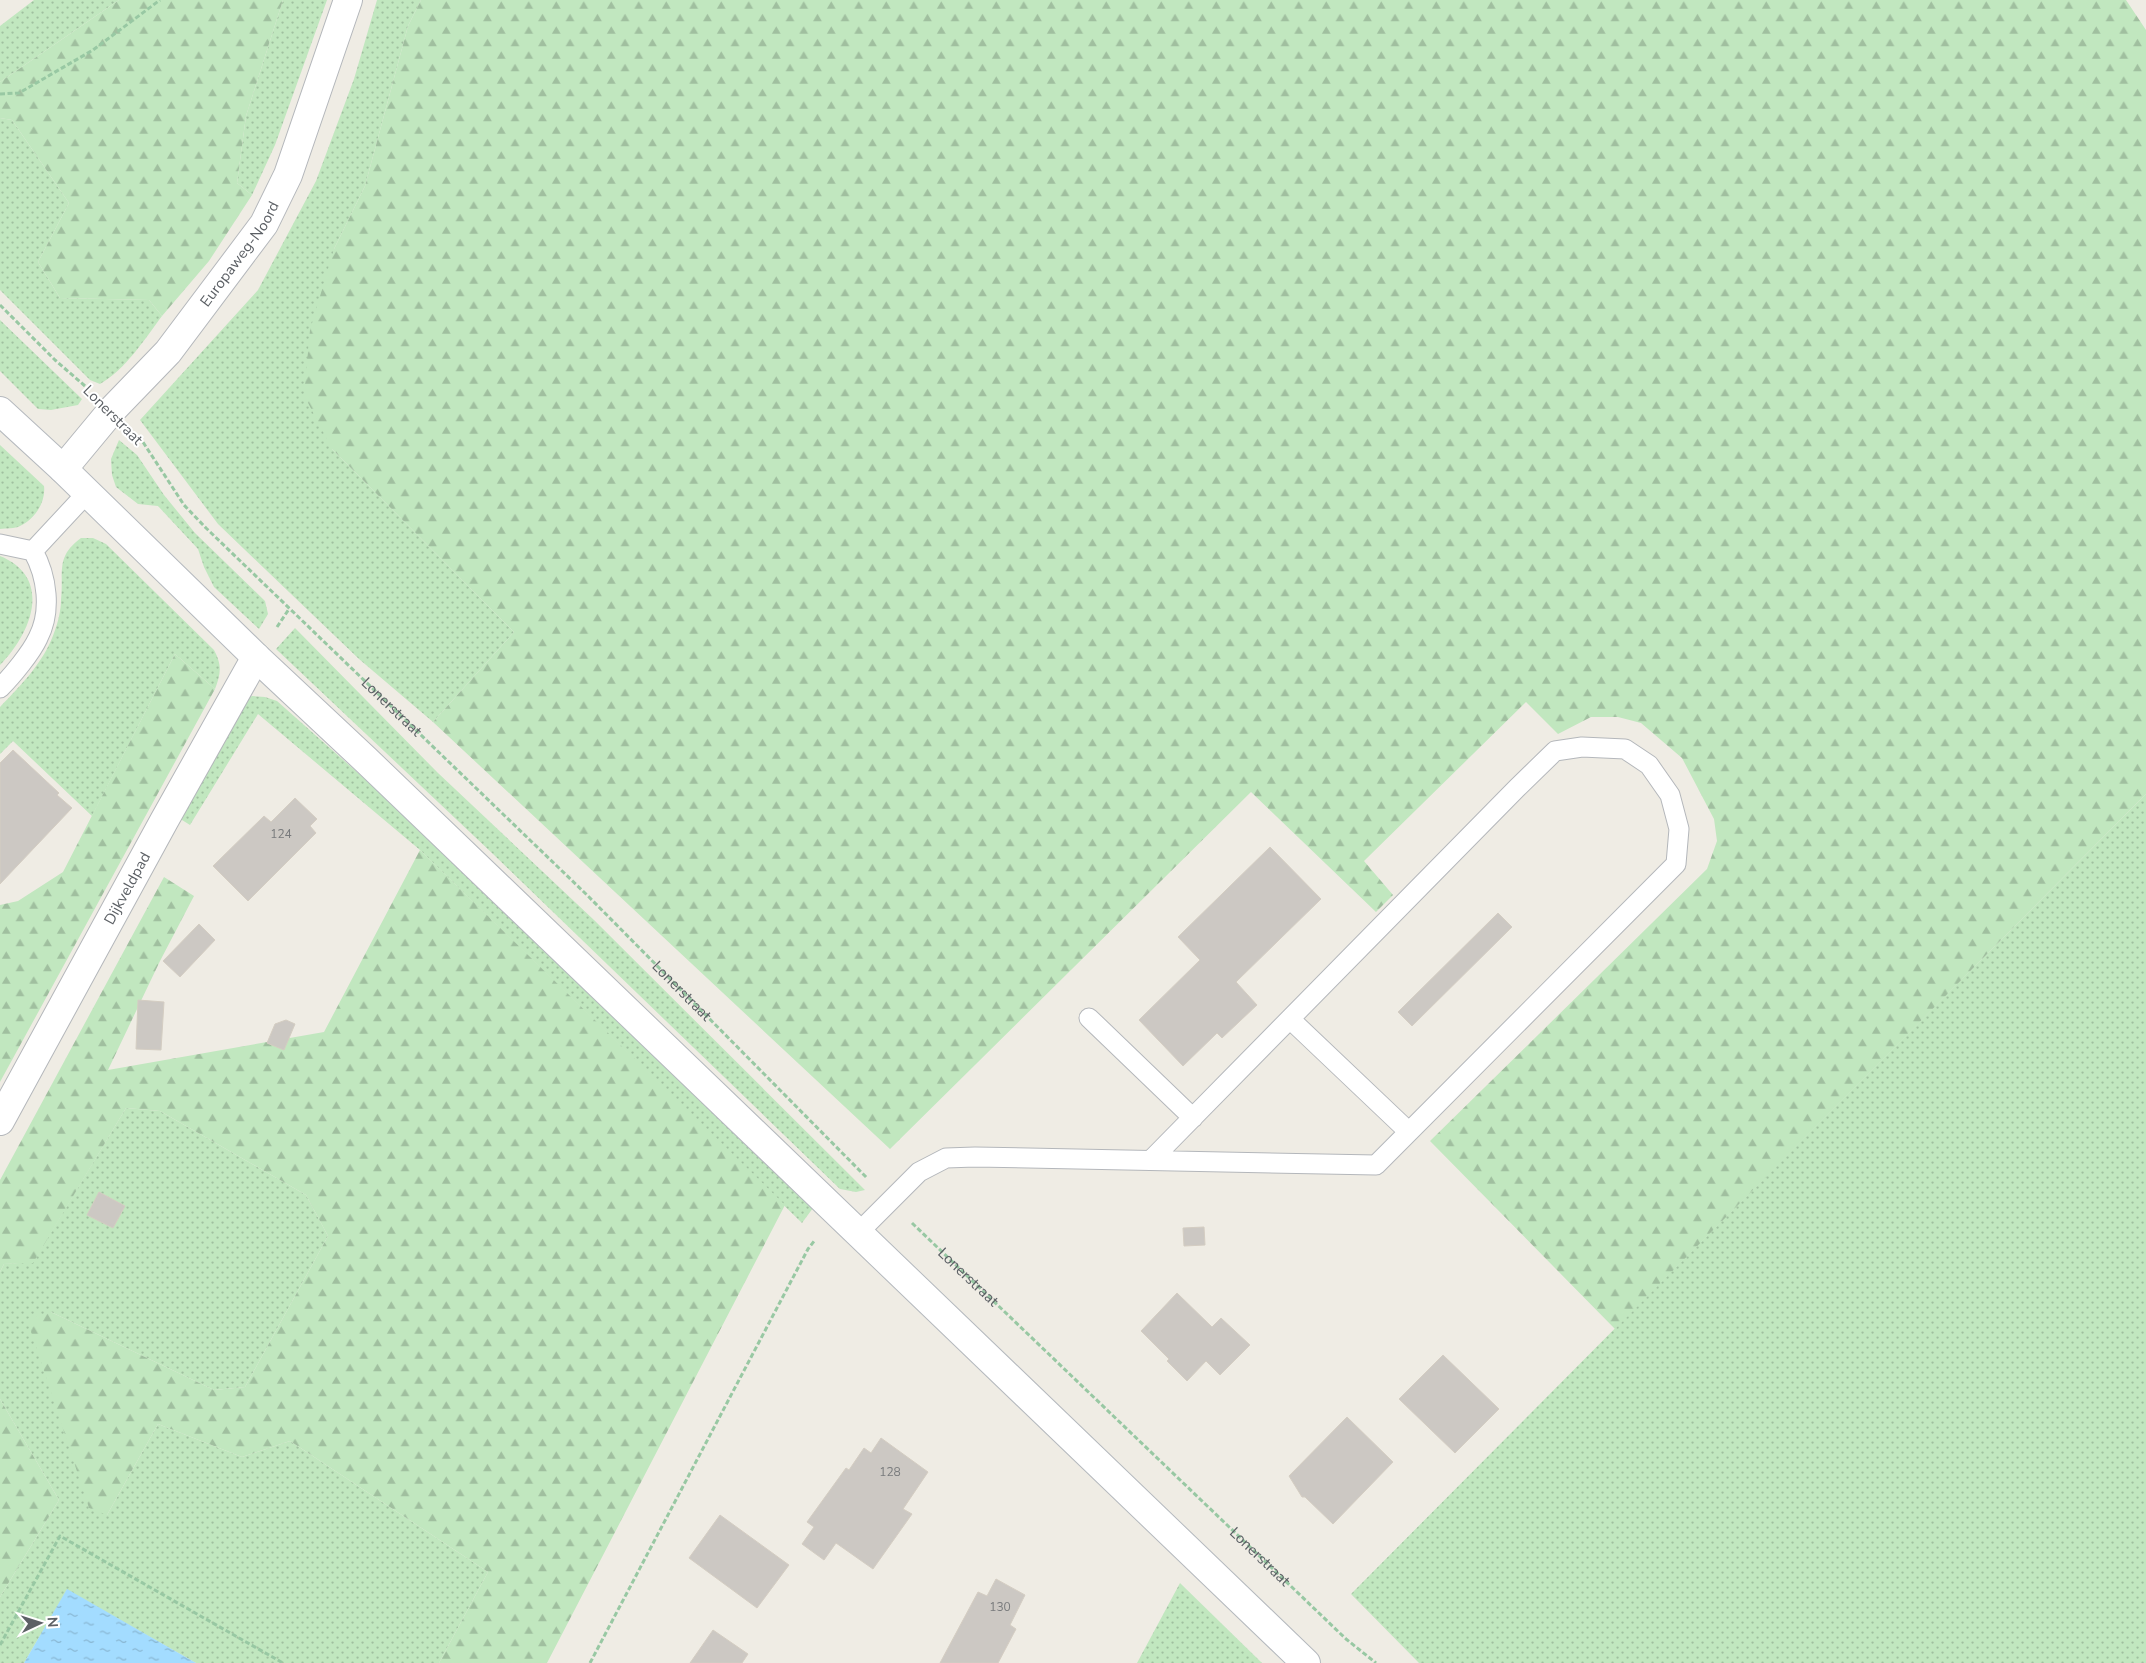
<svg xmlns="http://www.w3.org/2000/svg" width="2146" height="1663" viewBox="0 0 2146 1663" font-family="'Nunito Sans',sans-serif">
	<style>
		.grass { fill: url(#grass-dots) }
		.forest { fill: url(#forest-firs) }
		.water { fill: url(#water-ripples) }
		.building { fill: #ccc8c3; stroke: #d4cdc2 }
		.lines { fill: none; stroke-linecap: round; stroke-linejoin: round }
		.lane-casing { stroke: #b4b7bb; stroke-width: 21 }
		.street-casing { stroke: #b4b7bb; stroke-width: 30 }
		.secondary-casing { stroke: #b5b9be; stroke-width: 30 }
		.path { stroke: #98c8a3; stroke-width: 3; stroke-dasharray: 5 2.5; stroke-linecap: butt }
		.lane { stroke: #fff; stroke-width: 19 }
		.street { stroke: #fff; stroke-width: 28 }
		.secondary { stroke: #fff; stroke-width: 28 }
		.labels { text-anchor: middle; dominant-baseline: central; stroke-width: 4; stroke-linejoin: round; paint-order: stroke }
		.number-label { font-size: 12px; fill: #787a7c }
		.street-label { font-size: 15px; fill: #5c6065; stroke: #fff }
	</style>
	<defs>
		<pattern id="grass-dots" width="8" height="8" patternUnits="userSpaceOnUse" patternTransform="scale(1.25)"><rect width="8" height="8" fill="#c1e7bf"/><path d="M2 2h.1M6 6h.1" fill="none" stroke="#a0bf9f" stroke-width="1.8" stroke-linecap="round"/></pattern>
		<pattern id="forest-firs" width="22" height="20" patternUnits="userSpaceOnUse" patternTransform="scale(1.25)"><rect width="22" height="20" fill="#c1e7bf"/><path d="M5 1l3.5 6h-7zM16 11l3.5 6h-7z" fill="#a0bf9f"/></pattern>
		<pattern id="water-ripples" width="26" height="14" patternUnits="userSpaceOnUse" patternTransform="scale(1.25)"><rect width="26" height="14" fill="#a3dcff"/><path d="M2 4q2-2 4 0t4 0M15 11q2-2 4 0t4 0" fill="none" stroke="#88b6d2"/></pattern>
	</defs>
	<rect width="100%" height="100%" fill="#efece4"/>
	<path class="grass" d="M34 0H119L0 82V26Z
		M283 0H327L275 145 252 195 237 183 246 116Z
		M377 0H421L408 26 365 186 334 249 332 449 514 632 433 722 359 659 218 524 140 420 258 290 316 181 354 79Z
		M0 118 12 120 69 203 38 262 60 298 149 300 162 316C144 340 126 369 100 384L90 380 0 290Z
		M0 320 82 399 78 405 51 410 38 409 0 371Z
		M119 440 137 455 164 495 195 533 265 601 268 614 259 629 214 587 204 567 198 549 158 506 138 504 116 487 112 475 111 459Z
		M0 445 44 486C46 502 35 519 20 526 15 529 6 528 0 529Z
		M81 538H93L106 544 214 650C222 665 221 673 215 689L175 654 92 816 13 741 0 754V707C21 685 44 662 54 633 58 623 61 610 61 600 64 572 55 557 81 538Z
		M0 556C54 578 31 634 0 665Z
		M295 628 438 773 594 920 865 1190 856 1192 840 1189 492 853 276 649Z
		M252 696 265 697 277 701 430 837 813 1208 802 1223 420 850 258 714 190 825 174 815 239 702Z
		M2146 794V1663H1419L1351 1594Z
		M126 1108 160 1111 306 1195 328 1236 245 1387 214 1390 51 1312 107 1515 158 1424 242 1457 290 1441 488 1572 439 1663H196L67 1590 24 1663H0V1597L59 1500 0 1399V1272L4 1264 33 1262Z
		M1180 1583 1262 1663H1137Z"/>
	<path class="forest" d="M119 0H283L246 116 237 183 252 195 209 261 162 316 149 300 60 298 38 262 69 203 12 120 0 118V82Z
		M421 0H2126L2146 30V794L1615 1329 1430 1141 1707 869 1717 841 1714 819 1682 758 1641 723 1618 717H1591L1558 734 1526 702 1364 861 1393 895 1376 912 1251 792 890 1149 433 722 514 632 332 449 304 395 310 330 334 249 365 186 408 26Z
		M175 654 215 689 0 1082V905L18 901 63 872Z
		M420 850 785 1205 547 1663H439L488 1572 290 1441 242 1457 158 1424 107 1515 89 1508 27 1319 51 1312 214 1390 245 1387 328 1236 306 1195 160 1111 126 1108 33 1263 4 1264 0 1272V1180L164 877 194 896 160 961 108 1070 324 1032Z
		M0 1399 59 1500 0 1597Z"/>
	<path class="water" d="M67 1589 196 1663H24Z"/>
	<path class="building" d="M13 750 59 793 57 795 72 808 0 884V763Z
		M295 798 317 819 310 826 316 833 248 901 213 866 264 816 271 822Z
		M1270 847 1321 899 1236 982 1257 1005 1222 1038 1217 1033 1183 1066 1139 1020 1200 960 1178 937Z
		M1498 913 1512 927 1412 1026 1398 1012Z
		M199 924 215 940 180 977 163 961Z
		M138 1000 164 1002 161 1050 136 1049Z
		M286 1020 295 1024 284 1050 267 1043 275 1024Z
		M99 1192 125 1206 113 1228 87 1215Z
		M1204 1227 1205 1245 1184 1246 1183 1228Z
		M1177 1293 1212 1327 1221 1318 1250 1345 1220 1375 1206 1361 1187 1381 1167 1361 1169 1359 1141 1331Z
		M1443 1355 1499 1409 1455 1453 1399 1399Z
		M1347 1417 1393 1462 1333 1524 1305 1497H1302L1289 1476Z
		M881 1438 928 1472 903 1509 912 1514 873 1569 836 1543 824 1560 802 1544 814 1527 807 1522 846 1468 849 1470 864 1448 871 1453Z
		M720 1515 789 1565 757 1608 689 1558Z
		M996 1579 1025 1595 1010 1625 1016 1629 998 1663H940L978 1592 987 1596Z
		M713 1630 748 1654 742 1663H690Z"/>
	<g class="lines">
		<defs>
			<path id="lane" d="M0 544 33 551C47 576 52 611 38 638 31 653 12 676 0 688
				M33 551 87 493
				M1089 1018 1193 1118
				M1290 1019 1409 1132
				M858 1233 919 1172 946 1158 975 1157 1376 1165 1676 864 1679 829 1670 795 1649 765 1625 749 1582 747 1555 751 1517 788 1151 1160"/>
			<g id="street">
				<path id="s3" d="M63 469 112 410 168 352 264 224 288 175 348 0"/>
				<path id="s4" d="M0 1121 164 821 256 657"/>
			</g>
			<path id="secondary" d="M0 411 63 469 256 657 366 760 1306 1663"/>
		</defs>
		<use href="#lane" class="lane-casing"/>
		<use href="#street" class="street-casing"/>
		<use href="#secondary" class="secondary-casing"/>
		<g class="path">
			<path d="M0 94 19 93 93 50 160 0"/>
			<path d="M0 305 55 360 85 386"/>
			<path id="s1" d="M139 436 184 505 206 528 587 895 867 1178"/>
			<path d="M277 627 289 609"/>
			<path id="s2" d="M912 1223 1346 1639 1376 1663"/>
			<path d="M0 1645 60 1536 283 1663"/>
			<path d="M590 1663 808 1249 815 1240"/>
		</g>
		<use href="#lane" class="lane"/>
		<use href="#street" class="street"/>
		<use href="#secondary" class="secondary"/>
	</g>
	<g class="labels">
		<g class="number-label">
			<text x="281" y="834">124</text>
			<text x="890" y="1472">128</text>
			<text x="1000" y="1607">130</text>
		</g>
		<g class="street-label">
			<text stroke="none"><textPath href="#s3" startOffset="279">Europaweg-Noord</textPath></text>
			<text transform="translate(113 415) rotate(45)">Lonerstraat</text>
			<text stroke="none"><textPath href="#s1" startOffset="372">Lonerstraat</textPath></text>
			<text stroke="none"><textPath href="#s4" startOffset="265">Dijkveldpad</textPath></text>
			<text stroke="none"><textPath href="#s1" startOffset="778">Lonerstraat</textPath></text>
			<text stroke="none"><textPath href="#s2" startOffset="78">Lonerstraat</textPath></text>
			<text stroke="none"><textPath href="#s2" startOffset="482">Lonerstraat</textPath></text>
		</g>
	</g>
	<g transform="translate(40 1623) rotate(86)" stroke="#ffffff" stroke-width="4" paint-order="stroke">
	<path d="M0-4L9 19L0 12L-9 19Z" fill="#5c6065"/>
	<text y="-8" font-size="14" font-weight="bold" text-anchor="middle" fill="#5c6065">N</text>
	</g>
</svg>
